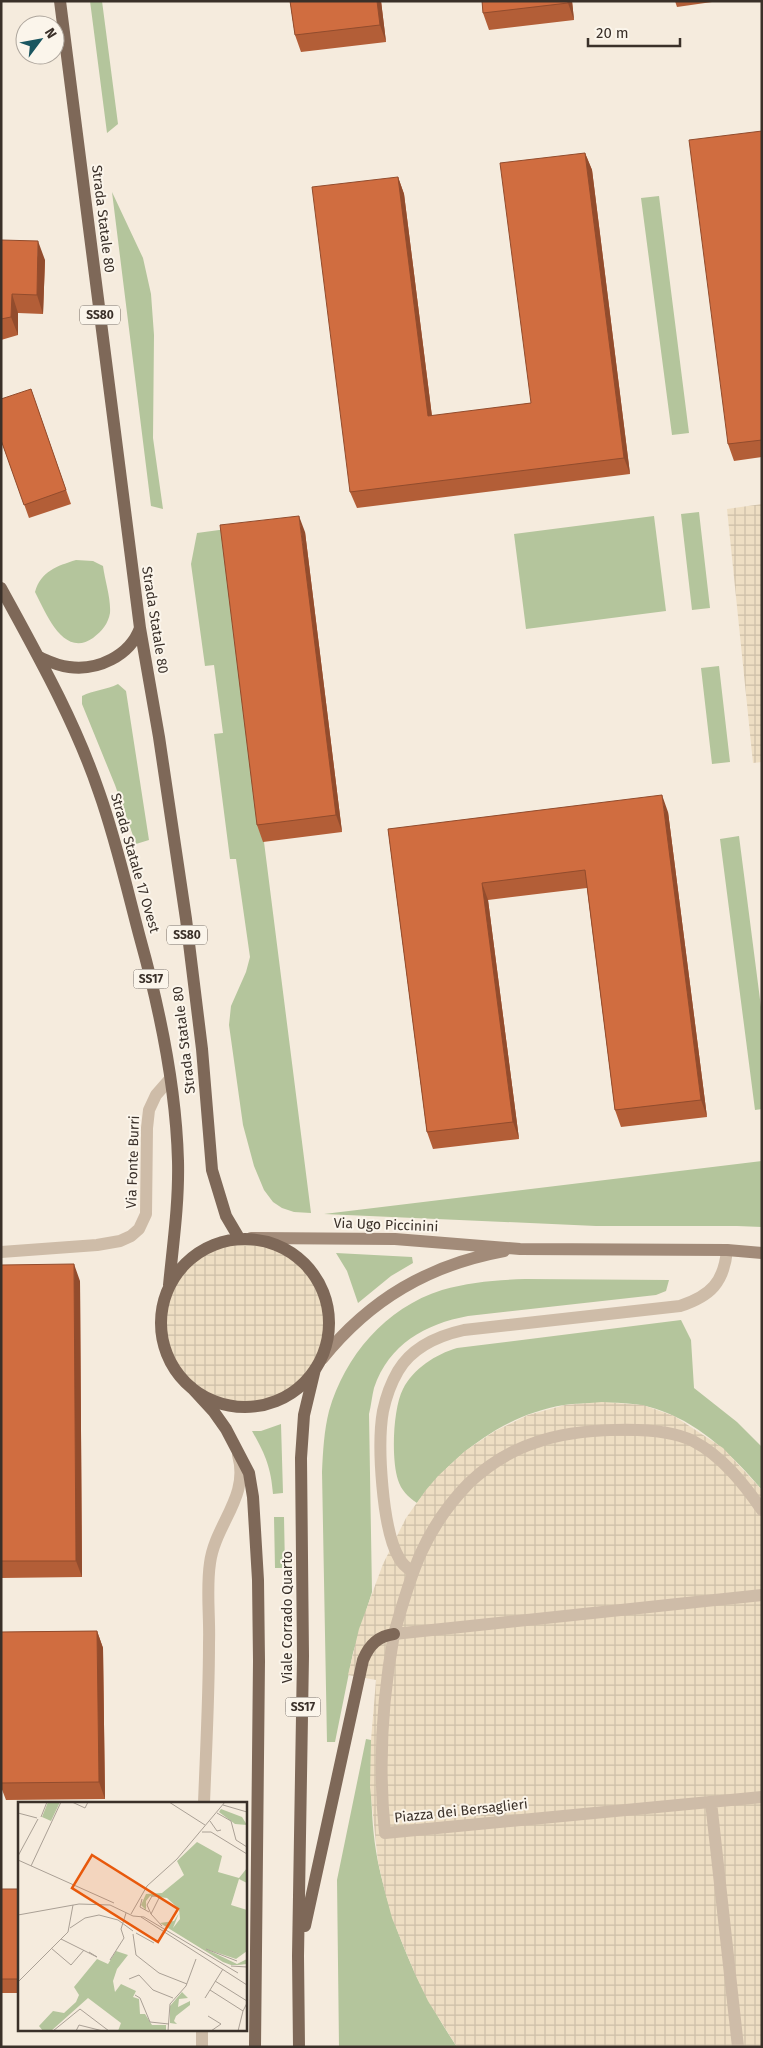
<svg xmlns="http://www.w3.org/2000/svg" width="763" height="2048" viewBox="0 0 763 2048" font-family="'Fira Sans',sans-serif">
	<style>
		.grass { fill: #b4c59c }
		.plaza { fill: url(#plaza-grid) }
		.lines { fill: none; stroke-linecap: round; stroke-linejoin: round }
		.pedestrian { stroke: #cebca8; stroke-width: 12 }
		.minor { stroke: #cebca8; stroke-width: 12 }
		.secondary { stroke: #a28b79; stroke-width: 12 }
		.primary { stroke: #7e6858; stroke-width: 12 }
		.wall { fill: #b35e37 }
		.shaded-wall { fill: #924c2d }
		.building { fill: #d06d40; stroke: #924c2d }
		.labels { text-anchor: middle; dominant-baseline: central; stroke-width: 4; stroke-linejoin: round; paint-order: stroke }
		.shield { fill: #fbf5eb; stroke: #746b63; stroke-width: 1 }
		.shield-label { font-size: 12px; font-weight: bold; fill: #3a3029 }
		.street-label { font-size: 14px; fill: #3a3029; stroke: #fbf5eb }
		.inset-road { fill: none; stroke: #aaa095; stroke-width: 1 }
		.view { fill: #e8590c; fill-opacity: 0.15; stroke: #e8590c; stroke-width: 2.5 }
		.inset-edge { fill: none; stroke: #3a3029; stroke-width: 2.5 }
	</style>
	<defs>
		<pattern id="plaza-grid" width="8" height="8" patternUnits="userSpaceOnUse" patternTransform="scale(1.25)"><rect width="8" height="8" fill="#eedec3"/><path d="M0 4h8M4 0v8" fill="none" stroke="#cdbfa8"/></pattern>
	</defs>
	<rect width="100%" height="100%" fill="#f5ebdd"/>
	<path class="grass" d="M90 1H102L118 124 107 133Z
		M112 192 143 258 151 294 154 335 153 438 163 509 151 506Z
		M659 196 689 433 672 435 641 198Z
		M699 512 710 608 692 610 681 514Z
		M654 516 666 611 526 629 514 534Z
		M234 528 226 542 311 1213 294 1212 282 1208 273 1202 264 1190 254 1166 243 1125 229 1025 231 1006 246 972 250 957 236 859H230L214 734 223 733 214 665 205 666 191 564 197 533Z
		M76 560 93 561 103 566C105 581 111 598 110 613 108 624 102 631 93 638 63 659 45 611 35 592 41 571 57 566 76 560Z
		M719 666 730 762 712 764 701 668Z
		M118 684 126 691 149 840 136 844 115 785 82 704V696C93 690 107 690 118 684Z
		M739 836 762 1015V1109L755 1110 720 839Z
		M762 1161V1227L737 1226H596L324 1214Z
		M336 1253 412 1257 413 1263 391 1276 358 1303 347 1271Z
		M525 1279 669 1280 666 1291 656 1295 468 1316C425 1324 389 1344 374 1388 372 1396 371 1406 369 1414L372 1592 353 1653 335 1742H327L322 1472C323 1451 324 1431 329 1411 345 1356 385 1308 442 1290 469 1282 496 1280 525 1279Z
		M681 1320 691 1340 694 1388 737 1422 762 1447V1490C735 1458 703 1426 662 1411 641 1403 620 1402 599 1403 587 1404 575 1403 564 1405 503 1415 452 1455 417 1503 408 1497 401 1490 398 1480 391 1459 393 1408 403 1389 413 1369 436 1354 457 1348Z
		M281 1424 283 1493 273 1494C271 1467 265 1454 252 1431H261Z
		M274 1517H284L285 1568H275Z
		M366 1739 371 1740C371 1781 370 1822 378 1862 392 1929 419 1990 457 2047H339L337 1880Z"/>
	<path class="plaza" d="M762 504V762L753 763 727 509Z
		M161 1323a84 84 0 1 1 168 0a84 84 0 1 1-168 0Z
		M602 1402 643 1405 674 1416 723 1448 762 1490V2047H457L428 2001 415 1974 392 1918 385 1892 378 1862 370 1787 371 1740 376 1680 348 1675 359 1629 383 1564 406 1518 426 1490 438 1476 465 1451 495 1431 528 1415 565 1405Z"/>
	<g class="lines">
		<path class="pedestrian" d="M394 1634C382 1700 378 1766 385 1833L762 1797
			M711 1802 738 2047"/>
		<path class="minor" d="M1 1252 97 1245 120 1241 131 1236 139 1229 146 1214 147 1128 149 1110 156 1095 170 1079
			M762 1510C744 1484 722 1456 693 1441 658 1423 573 1429 537 1442 512 1450 488 1465 469 1483 424 1529 411 1573 394 1634L762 1595
			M412 1571C407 1568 402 1564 399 1558 382 1529 377 1444 383 1411 386 1397 391 1383 398 1371 412 1347 437 1336 464 1330L680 1306C711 1296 724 1282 727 1250
			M204 1803C206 1750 209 1696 209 1643 210 1617 206 1589 210 1563 215 1524 250 1497 238 1455
			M202 2029V2047"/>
		<path class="secondary" d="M251 1238 395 1239 520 1249 727 1250 762 1253
			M322 1359C370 1299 429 1265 504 1251"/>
		<path class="primary" d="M60 1 140 628 159 737 186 919 202 1049 212 1170 226 1216 239 1238
			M1 588C37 654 75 721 99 792 116 840 127 889 140 938 160 1010 176 1086 178 1161 179 1203 173 1244 169 1285
			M39 657C48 661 58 666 69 667 97 671 130 656 140 628
			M161 1323a84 84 0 1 1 168 0a84 84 0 1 1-168 0Z
			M191 1387 214 1412 226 1429 249 1473 253 1497 258 1580 259 1661 255 2047
			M305 1926 363 1660C369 1645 378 1636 394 1634
			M299 2047 298 1956 303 1656 301 1458 304 1415 315 1369"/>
	</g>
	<path class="wall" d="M290 1H381L386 42 301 52 295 35Z
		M482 1H572L574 20 489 30 483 13Z
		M675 1H719L677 7Z
		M762 131V457L734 461 728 444Z
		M585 153 592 170 630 474 357 508 350 492 398 177 404 194 432 416 531 403Z
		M1 240 45 260 43 314 18 313V335L1 340Z
		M31 389 71 504 29 518 1 440Z
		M305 532 342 832 263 842 257 825Z
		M668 812 707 1117 621 1127 615 1110 587 888 488 900 519 1139 433 1149 427 1132 388 829Z
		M1 1265 80 1281 82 1577 1 1578Z
		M97 1631 103 1648 105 1799 6 1800 1 1787V1632Z
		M1 1889H19V1993H1Z"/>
	<path class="shaded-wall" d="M377 1H381L386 42 380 25Z
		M568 1H572L574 20 568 3Z
		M585 153 592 170 630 474 624 458Z
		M398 177 404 194 434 433 428 416Z
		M38 241 45 260 43 314 37 295Z
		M12 294 18 313V335L11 317Z
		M299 516 305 532 342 832 336 815Z
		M662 795 668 812 707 1117 701 1100Z
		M482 883 488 900 519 1139 513 1122Z
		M74 1264 80 1281 82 1577 76 1561Z
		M97 1631 103 1648 105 1799 99 1782Z"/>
	<path class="building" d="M290 1H377L380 25 295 35Z
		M482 1H568V3L483 13Z
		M762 131V440L728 444 689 140Z
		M585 153 624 458 350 492 312 187 398 177 428 416 531 403 500 163Z
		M1 240 38 241 37 295 12 294 11 317 1 319Z
		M31 389 66 490 24 505 1 440V399Z
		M299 516 336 815 257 825 220 525Z
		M662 795 701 1100 615 1110 585 870 482 883 513 1122 427 1132 388 829Z
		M74 1264 76 1561H1V1265Z
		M97 1631 99 1782 1 1783V1632Z
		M1 1889H19V1979H1Z"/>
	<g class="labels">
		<g class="shield">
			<rect x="80" y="305.5" width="40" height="19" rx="4"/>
			<rect x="167" y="925.5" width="40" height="19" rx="4"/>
			<rect x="133.5" y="969.5" width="35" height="19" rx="4"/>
			<rect x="285.5" y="1697.5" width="35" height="19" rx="4"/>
		</g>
		<g class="shield-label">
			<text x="100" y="315">SS80</text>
			<text x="187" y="935">SS80</text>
			<text x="151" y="979">SS17</text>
			<text x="303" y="1707">SS17</text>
		</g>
		<g class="street-label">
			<text transform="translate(103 219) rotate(83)">Strada Statale 80</text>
			<text transform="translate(155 620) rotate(81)">Strada Statale 80</text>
			<text transform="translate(135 863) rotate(74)">Strada Statale 17 Ovest</text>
			<text transform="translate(184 1040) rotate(-97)">Strada Statale 80</text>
			<text transform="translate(133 1162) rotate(-88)">Via Fonte Burri</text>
			<text transform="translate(386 1225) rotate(2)">Via Ugo Piccinini</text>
			<text transform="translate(287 1617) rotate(-90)">Viale Corrado Quarto</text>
			<text transform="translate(461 1811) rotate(-6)">Piazza dei Bersaglieri</text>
		</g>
	</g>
	<g transform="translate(18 1802)">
		<rect width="229" height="229" fill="#f5ebdd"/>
		<path d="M30 0H42L33 19 24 15ZM203 7 224 15 229 23 217 22 201 10ZM179 40 204 54 200 70 221 76 229 66V81L221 77 213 103 229 108V149L218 157 188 147 219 162 229 157V162L220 163H213L205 160 142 121 156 119 161 111 155 126 162 117 161 107 149 96 132 94 128 99V108L123 103 128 92 144 91 166 73 159 59ZM98 149 110 153 99 167 95 179 97 190 103 182 118 189 115 195 121 197 122 212H127L134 223H148V229H100L103 221 70 196 33 229H25L21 224 35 209 46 211 58 200 61 193 56 185 79 157 90 162Z" fill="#b4c59c"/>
		<path d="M164 190 170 196 161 197 160 205 172 199V203L158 214 156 219 159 222 152 221V204Z" fill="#b4c59c"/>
		<path class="inset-road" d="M54 0 67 6 70 0M151 0 187 23M205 3 229 10M0 11 19 16M199 11 213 19 218 38 229 45M23 15 29 0M192 19 199 29 203 28M184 30H193L229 52M0 54 20 17M0 58 96 101M13 64 43 0M134 94H142L133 112 129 103ZM124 97 122 105 131 110M113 112 129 84 159 57 207 0M133 112 144 124M0 113 61 102 92 103 115 114 126 115 220 171M123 115 229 183M52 126 67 116 81 113 100 118 115 129M118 131 136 141M115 132 118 153 141 171 169 182M43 137 79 155 71 150M33 146 53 163 66 148M188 147 219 159M92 158 106 136 103 127 108 111M213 164 229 165M111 177 121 173 135 188 155 196M197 179 229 199M0 180 50 130 55 103M192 188 225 209 229 201M117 193 122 196 132 220 151 222M187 196 205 167M190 214 203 222 193 229M35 229 62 207 91 229M58 229 61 223 85 229M150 229 152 202 168 184 178 157M220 229 225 209"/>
		<path class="view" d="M74 53 160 107 140 140 54 86Z"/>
		<rect width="229" height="229" class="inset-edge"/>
	</g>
	<rect width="763" height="2048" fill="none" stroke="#3a3029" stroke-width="5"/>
	<g transform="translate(40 40) rotate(58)"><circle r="24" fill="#fbf5eb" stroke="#aea69d"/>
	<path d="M0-4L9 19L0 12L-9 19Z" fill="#1a5660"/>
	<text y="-8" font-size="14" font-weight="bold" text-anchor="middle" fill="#3a3029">N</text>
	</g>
	<path d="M588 38v8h92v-8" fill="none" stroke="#3a3029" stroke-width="2.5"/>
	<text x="596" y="38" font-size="15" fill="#3a3029" stroke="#fbf5eb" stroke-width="4" paint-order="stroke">20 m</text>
</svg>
